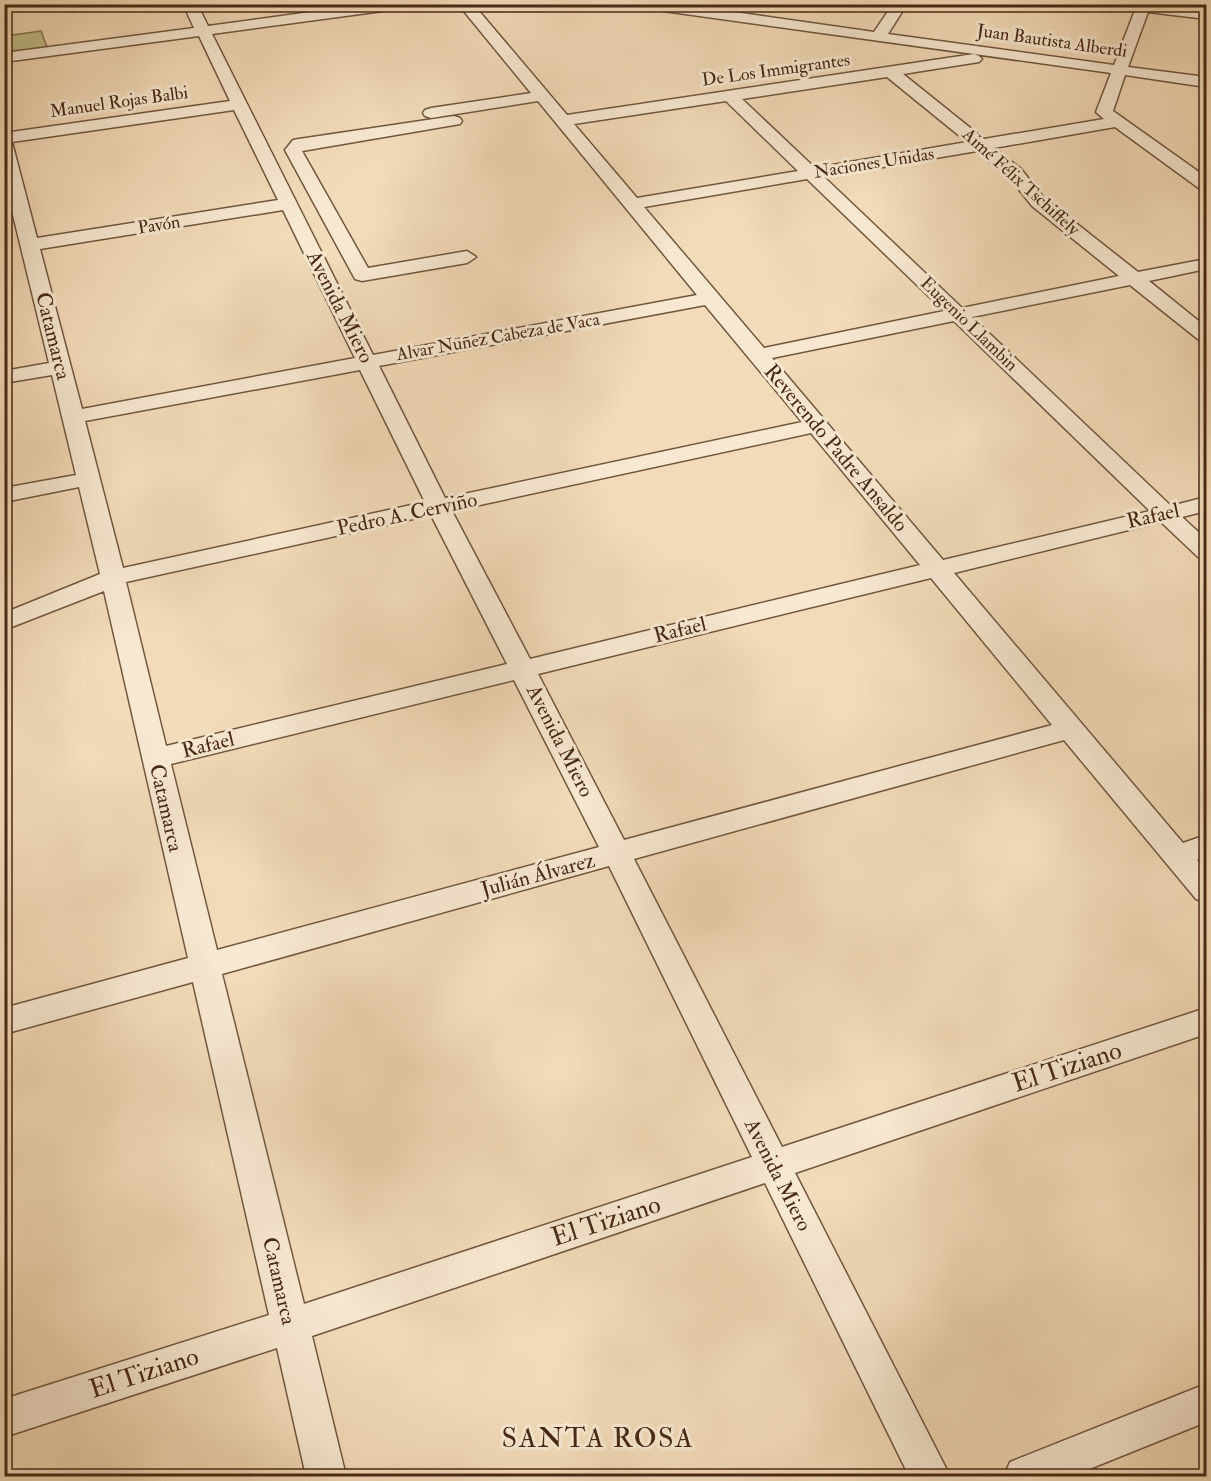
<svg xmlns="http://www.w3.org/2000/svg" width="1211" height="1481" viewBox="0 0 1211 1481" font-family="'IM FELL Double Pica',serif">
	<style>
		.green { fill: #c1be8a; stroke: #847450; stroke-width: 1.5 }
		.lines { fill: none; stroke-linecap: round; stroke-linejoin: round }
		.minor-casing { stroke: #72563f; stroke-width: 3 }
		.minor { fill: #f7e8d1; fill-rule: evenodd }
		.labels { text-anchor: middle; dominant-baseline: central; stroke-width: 6; stroke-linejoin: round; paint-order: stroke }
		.far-street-label { font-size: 18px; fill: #482917; stroke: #f7e8d1 }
		.street-label { font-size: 21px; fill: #482917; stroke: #f7e8d1 }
		.near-street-label { font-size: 26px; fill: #482917; stroke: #f7e8d1 }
		.near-quarter-label { font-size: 28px; letter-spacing: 1.5px; fill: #482917; stroke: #f7e8d1 }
	</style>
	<rect width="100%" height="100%" fill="#f2dbb8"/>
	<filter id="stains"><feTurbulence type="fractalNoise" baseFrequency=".00333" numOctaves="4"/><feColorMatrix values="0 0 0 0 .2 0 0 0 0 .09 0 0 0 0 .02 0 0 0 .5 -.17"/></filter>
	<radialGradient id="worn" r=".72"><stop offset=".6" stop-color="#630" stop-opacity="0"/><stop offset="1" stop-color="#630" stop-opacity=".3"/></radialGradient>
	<path class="green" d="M41 31 47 47 5 53V36Z"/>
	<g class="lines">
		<defs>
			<path id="minor" d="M183 4H197L208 26 369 4H412L405 8 212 34 373 355 697 295 538 101 431 118 425 116 423 113 425 110 431 108 531 93 458 4H473L567 115 974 54 979 56 982 59 979 62 903 74 984 139 1104 119 1096 112 1111 73 642 8 635 4H677L874 32 893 4H907L888 34 1114 65 1135 10 1116 4H1159L1206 11V19L1148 12 1128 67 1206 77V87L1125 75 1113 111 1206 177V190L1200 189 1115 127 994 148 1021 169 1044 198 1138 272 1206 259V269L1149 281 1206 327V342L1199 340 1130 285 972 317 1171 506 1206 497V511L1182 517 1206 539V559L1198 557 1161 522 954 573 1183 843 1206 835V857L1197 860 1206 871V902L1196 899 1064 740 634 859 782 1147 1206 1008V1034L795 1173 950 1476H909L765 1183 312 1336 346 1476H306L277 1348 4 1437V1399L269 1315 193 982 4 1034V1008L188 958 104 591 4 630V613L100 574 79 487 4 502V488L76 475 52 375 4 383V371L49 363 4 178V133L230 101 199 36 4 62V53L194 28ZM887 77 967 142 815 168 742 99ZM726 101 798 171 637 198 574 124ZM234 110 278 200 37 238 12 142ZM977 151 1009 177 1032 206 1119 276 962 308 824 177ZM807 179 944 311 764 348 644 207ZM283 210 355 358 82 409 40 249ZM705 305 802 422 445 498 379 366ZM954 321 1150 511 943 560 772 358ZM360 370 425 502 123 568 85 421ZM811 433 920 565 530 659 452 511ZM431 515 507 664 166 746 126 582ZM931 578 1052 725 624 840 538 674ZM514 680 599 847 217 950 171 764ZM609 866 752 1157 304 1304 222 974Z
				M454 116 460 118 462 121 460 124 302 151 368 268 467 251 476 257 467 263 362 281 355 279 285 150 293 140 299 139Z
				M1206 1384V1422L1072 1476H1004L1010 1462Z"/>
		</defs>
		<use href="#minor" class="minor-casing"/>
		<use href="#minor" class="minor"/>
	</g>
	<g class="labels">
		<g class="far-street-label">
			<text transform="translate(1052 41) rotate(8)">Juan Bautista Alberdi</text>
			<text transform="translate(776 70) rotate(-8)">De Los Immigrantes</text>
			<text transform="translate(119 102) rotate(-8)">Manuel Rojas Balbi</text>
			<text transform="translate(874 163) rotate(-9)">Naciones Unidas</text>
			<text transform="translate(1021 182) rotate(42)">Aimé Félix Tschiffely</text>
			<text transform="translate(159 225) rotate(-9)">Pavón</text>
			<text transform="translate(969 324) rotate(44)">Eugenio Llambin</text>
			<text transform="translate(498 337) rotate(-10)">Alvar Nuñez Cabeza de Vaca</text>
		</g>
		<g class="street-label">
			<text transform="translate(340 307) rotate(63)">Avenida Miero</text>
			<text transform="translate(53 336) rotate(76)">Catamarca</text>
			<text transform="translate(836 448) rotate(50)">Reverendo Padre Ansaldo</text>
			<text transform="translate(407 514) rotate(-12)">Pedro A. Cerviño</text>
			<text transform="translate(1153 516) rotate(-13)">Rafael</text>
			<text transform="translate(680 630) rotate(-14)">Rafael</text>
			<text transform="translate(560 741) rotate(63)">Avenida Miero</text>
			<text transform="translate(208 745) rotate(-14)">Rafael</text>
			<text transform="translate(166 808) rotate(77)">Catamarca</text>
			<text transform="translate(538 875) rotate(-15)">Julián Álvarez</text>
			<text transform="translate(778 1175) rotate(63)">Avenida Miero</text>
			<text transform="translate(279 1281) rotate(77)">Catamarca</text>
		</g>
		<g class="near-street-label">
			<text transform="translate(1067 1067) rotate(-18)">El Tiziano</text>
			<text transform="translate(606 1221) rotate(-18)">El Tiziano</text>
			<text transform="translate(144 1373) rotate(-18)">El Tiziano</text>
		</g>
		<g class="near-quarter-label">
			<text x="598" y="1438">SANTA ROSA</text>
		</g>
	</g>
	<rect width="1211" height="1481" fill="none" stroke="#f2dbb8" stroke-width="24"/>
	<rect x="6" y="6" width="1199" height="1469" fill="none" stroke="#482917" stroke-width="3"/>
	<rect x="12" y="12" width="1187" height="1457" fill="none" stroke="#482917" stroke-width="1.5"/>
	<rect width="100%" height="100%" filter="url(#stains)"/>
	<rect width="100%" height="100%" fill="url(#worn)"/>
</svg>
